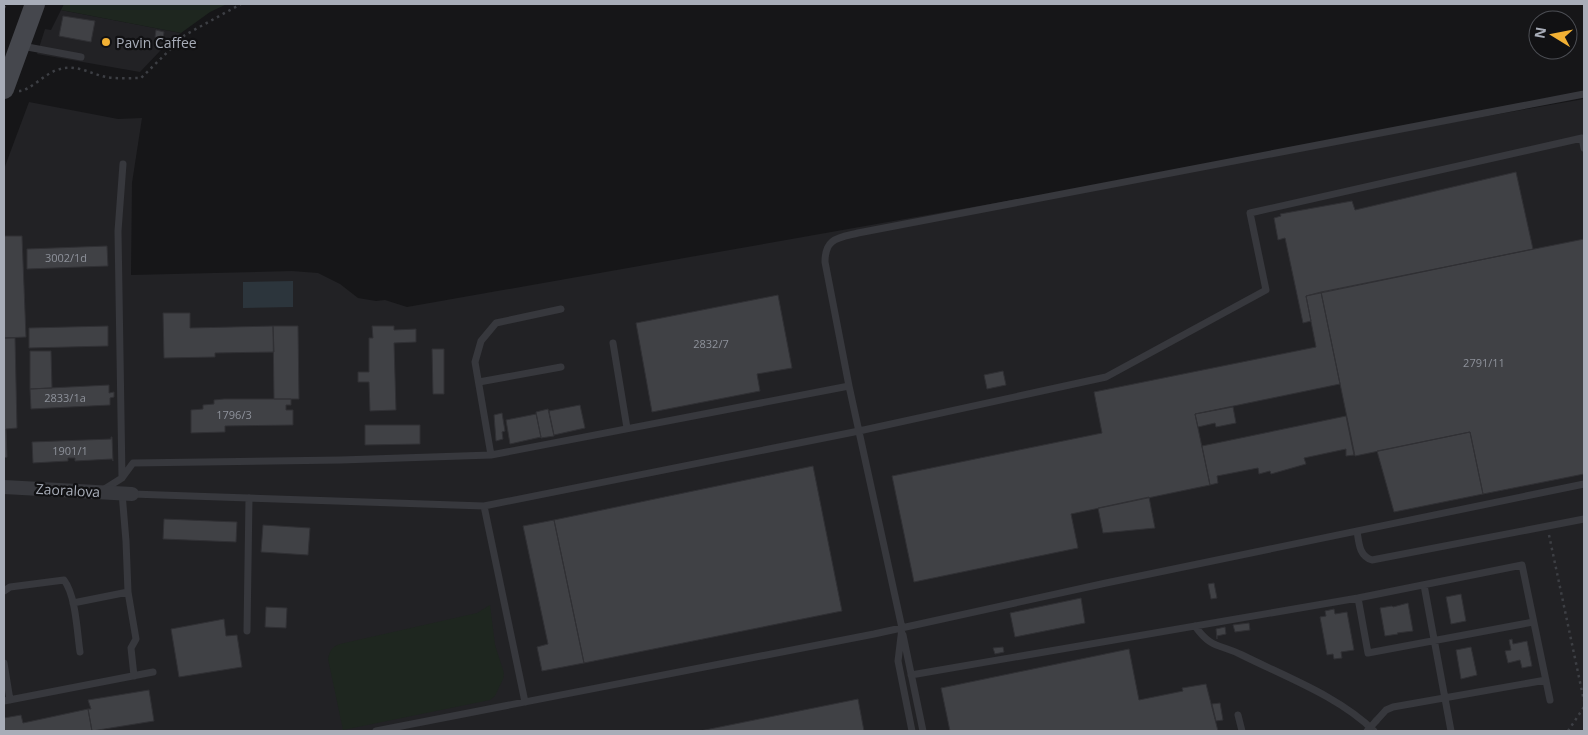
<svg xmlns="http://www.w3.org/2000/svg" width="1588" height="735" viewBox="0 0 1588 735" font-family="'Open Sans',sans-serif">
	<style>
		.built { fill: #222225 }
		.green { fill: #1e261f }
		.water { fill: #2c353c }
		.building { fill: #404145; stroke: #303034 }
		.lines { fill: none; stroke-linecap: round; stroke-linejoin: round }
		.path { stroke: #3d3f44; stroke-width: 2.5; stroke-dasharray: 2.5 4; stroke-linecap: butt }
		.lane { stroke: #37383d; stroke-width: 7 }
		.street { stroke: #37383d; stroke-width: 14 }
		.secondary { stroke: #45474d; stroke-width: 20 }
		.lane-bridge { stroke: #37383d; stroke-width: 7 }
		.poi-dot { fill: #f2b134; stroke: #111113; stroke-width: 2 }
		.labels { text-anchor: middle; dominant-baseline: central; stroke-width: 4.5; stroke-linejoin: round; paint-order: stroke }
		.number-label { font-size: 11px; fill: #8e929b }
		.poi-label { font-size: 14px; fill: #a8adb8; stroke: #111113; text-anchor: start }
		.street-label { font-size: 14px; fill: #a8adb8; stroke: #111113 }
	</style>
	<rect width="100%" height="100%" fill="#161618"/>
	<path class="built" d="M61 10 181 33 160 51 140 72 37 54 45 29 51 30Z
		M1584 99V731H4V169L29 102 118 119 142 118 132 183 131 275 292 271 318 273 340 284 358 298 376 301 385 300 407 307Z"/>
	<path class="green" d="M64 4H227L210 12 181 33 61 10Z
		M490 605 495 645 504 673 503 679 495 696 490 700 343 730 328 659C330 650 332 647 340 644L477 613Z"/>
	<path class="water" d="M293 281V307L243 308V282Z"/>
	<path class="building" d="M63 16 95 21 91 42 59 36Z
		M156 30 164 32 163 38 155 37Z
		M1516 172 1533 249 1306 296 1311 321 1303 323 1285 238 1278 240 1274 218 1281 216 1280 214 1352 201 1355 210Z
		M4 236H22L26 337 4 338Z
		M1584 239V474L1483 494 1470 432 1355 456 1321 292Z
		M107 246 108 266 27 269V249Z
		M1321 292 1340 384 1195 414 1210 485 1071 514 1078 548 914 582 892 476 1102 433 1094 392 1316 347 1306 296Z
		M778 295 792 368 757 374 760 391 652 412 636 323Z
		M163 313H190V328L273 326 274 352 215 353V357L164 358Z
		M108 326V346L29 348V328Z
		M273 326H298L299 399H274Z
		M372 326H394V330L416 329V342L394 343 396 410 370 411 369 382H358V372H369V338H373Z
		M4 338H15L17 428 6 429 7 457 4 458Z
		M432 349H444V394H433Z
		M30 351H51L52 388 30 389Z
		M1003 371 1006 385 987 389 984 375Z
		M109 385V393L114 392V397L110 398V405L31 409 30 389Z
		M224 399H291V405H286V410H293V425L225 426V432L191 433V410L203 409V405L214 404V400Z
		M580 405 585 428 554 435 549 411Z
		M1233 407 1236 423 1216 427 1215 423 1198 427 1195 414Z
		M548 409 554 436 541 438 536 412Z
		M502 413 505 431 502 432 503 439 496 441 494 415Z
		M536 414 541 437 510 444 506 420Z
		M1346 416 1354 455 1346 456V449L1304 458 1306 464 1271 474 1270 471 1259 474 1258 468 1217 476 1218 483 1210 485 1202 446Z
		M365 425H420V444L365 445Z
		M1470 432 1483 494 1394 512 1377 451Z
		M111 437H112L113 461 112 459 75 461V458H68V461L33 463 32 442 111 439Z
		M813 466 842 611 584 663 554 520Z
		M1149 497 1155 528 1103 533 1098 508Z
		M164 519 237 522 236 542 163 539Z
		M554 520 584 663 542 671 537 647 548 644 523 526Z
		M263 525 310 528 308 555 261 552Z
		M1214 583 1217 598 1211 599 1208 584Z
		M1461 594 1466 621 1451 624 1446 597Z
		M1081 598 1085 623 1015 637 1010 613Z
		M1408 603 1413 631 1397 633 1398 634 1385 636 1380 608 1392 606 1393 607Z
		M266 607 287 608 286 628 265 627Z
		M1334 609 1335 614 1347 612 1354 650 1341 652 1342 658 1334 659 1333 654 1327 655 1320 617 1326 616 1325 611Z
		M224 619 226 636 237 635 242 667 179 677 171 629Z
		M1249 623 1250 630 1235 632 1233 625Z
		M1225 627 1226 634 1217 636V639L1216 629Z
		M1512 639 1513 644 1527 641 1532 666 1522 668 1520 660 1508 663 1505 651 1511 650 1509 640Z
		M1003 647 1004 652 995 654 993 648Z
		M1471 647 1477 675 1461 679 1456 650Z
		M1129 649 1139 700 1183 691 1182 688 1206 684 1218 731H950L941 688Z
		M149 690 154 721 92 731 88 709H91L88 700Z
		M858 699 864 731H700Z
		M1220 703 1223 720 1216 721 1212 704Z
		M88 709 92 731H4V718L21 715 23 723Z"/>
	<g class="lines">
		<path class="path" d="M4 8 6 4
			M19 91C30 91 46 72 60 69 76 64 91 74 106 77 117 79 130 78 141 78L185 35 241 4
			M1549 535 1584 701
			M1568 731 1584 707"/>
		<path class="lane" d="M22 46 81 57
			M613 343 627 428
			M479 382 561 367
			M849 386 825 262C825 238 838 238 858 233L1584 94
			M491 455 475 362 481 341 496 323 561 309
			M122 478 118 231 123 164
			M103 490 122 478 133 463 341 460 491 455 849 386 902 628 898 661 912 731
			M122 493 126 541 128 592 136 639 131 648 134 676
			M132 494 484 506 859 431 1106 377 1266 290 1250 213 1582 138 1584 148
			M484 506 525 702
			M1357 531C1359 543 1359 556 1372 560L1584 519
			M1424 585 1451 731
			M4 591 10 587 64 580C76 596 77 632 80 652
			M1358 598 1368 653 1533 622
			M73 603 128 592
			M1195 626C1211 649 1220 644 1242 655 1286 677 1340 697 1374 731
			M247 631 249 498
			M903 635 923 731
			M4 663 10 700
			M911 675 1358 598 1522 565 1550 700
			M4 701 153 672
			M1238 715 1242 731
			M1376 721 1386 710 1393 707 1546 680
			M376 731 874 634 1106 583 1584 484"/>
		<path class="street" d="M4 487 132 494"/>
		<path class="secondary" d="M4 89 35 4"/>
		<path class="lane-bridge" d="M1367 731 1376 721"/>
	</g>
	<circle class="poi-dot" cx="106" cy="42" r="5"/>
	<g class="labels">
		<g class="number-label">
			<text x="66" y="257">3002/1d</text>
			<text x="711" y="343">2832/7</text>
			<text x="1484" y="362">2791/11</text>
			<text x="65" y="397">2833/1a</text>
			<text x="234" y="414">1796/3</text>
			<text x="70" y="450">1901/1</text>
		</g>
		<g class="poi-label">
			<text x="116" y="42">Pavin Caffee</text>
		</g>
		<g class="street-label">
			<text transform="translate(68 490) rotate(3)">Zaoralova</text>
		</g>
	</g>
	<rect width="1588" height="735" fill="none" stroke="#a8adb8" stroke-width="10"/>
	<g transform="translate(1553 35) rotate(280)"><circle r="24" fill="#111113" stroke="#4d4f55"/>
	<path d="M0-4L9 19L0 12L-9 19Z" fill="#f2b134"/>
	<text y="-8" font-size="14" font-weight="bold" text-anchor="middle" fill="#a8adb8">N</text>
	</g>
</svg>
